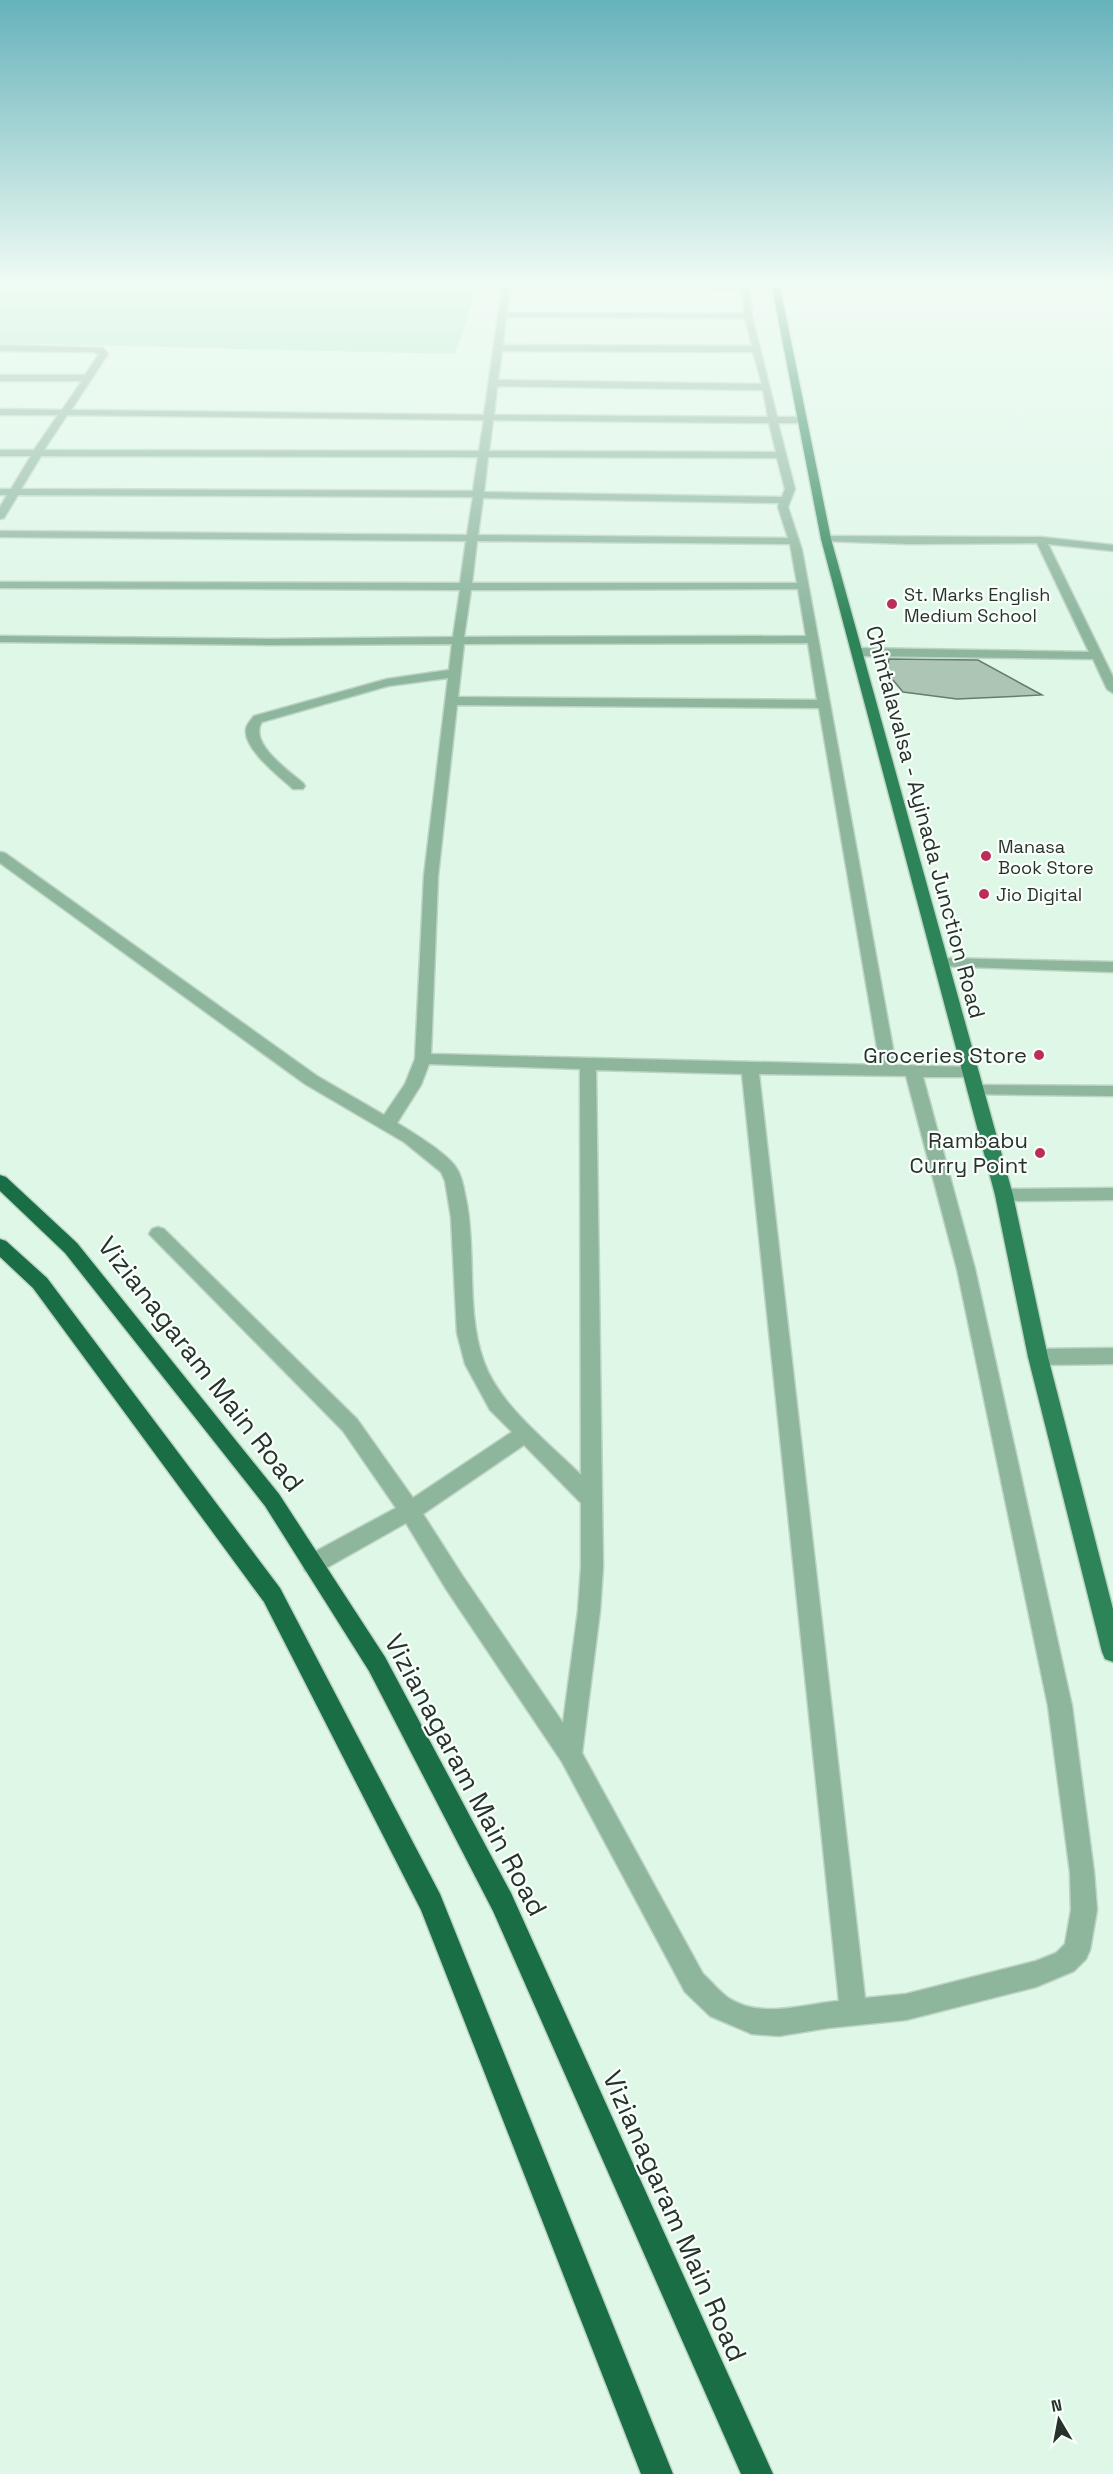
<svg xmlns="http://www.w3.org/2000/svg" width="1113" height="2474" viewBox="0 0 1113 2474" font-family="'Space Grotesk',sans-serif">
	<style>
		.green { fill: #aee8c4 }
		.building { fill: #acc5b5; stroke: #667d6e; stroke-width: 1.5 }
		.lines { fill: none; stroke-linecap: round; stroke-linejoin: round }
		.minor-casing { stroke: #bdd4c5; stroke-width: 3 }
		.major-casing { stroke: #bdd4c5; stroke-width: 3 }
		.highway-casing { stroke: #bdd4c5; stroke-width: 3 }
		.minor { fill: #8db69d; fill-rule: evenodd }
		.major { fill: #2d8458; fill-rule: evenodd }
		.highway { fill: #1a6e46; fill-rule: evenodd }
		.poi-dot { fill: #bc2e5a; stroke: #f9fffb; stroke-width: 2 }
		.labels { text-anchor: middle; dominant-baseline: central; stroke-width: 4.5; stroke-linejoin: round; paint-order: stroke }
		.far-poi-label { font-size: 18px; fill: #28322c; stroke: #f9fffb; text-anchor: start }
		.street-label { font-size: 22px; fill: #28322c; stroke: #f9fffb }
		.poi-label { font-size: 22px; fill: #28322c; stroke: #f9fffb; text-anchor: end }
		.near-street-label { font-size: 27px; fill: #28322c; stroke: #f9fffb }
	</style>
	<rect width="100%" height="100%" fill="#def7e7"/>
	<path class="green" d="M0 282H479L455 354 0 343Z"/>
	<path class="building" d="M889 659 978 660 1042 695 957 699 903 692 887 673Z"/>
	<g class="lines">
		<defs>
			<path id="minor" d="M503 282 741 285V282H749L752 316 777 417H802L807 420 802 423H778L795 489 788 507 802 550 896 1065 970 1067 976 1068 978 1072 976 1076 970 1077H923L975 1269 1072 1706 1094 1872 1097 1910 1090 1950 1086 1959 1074 1971 1036 1987 906 2020 828 2028 779 2036 752 2034 710 2016 685 1992 562 1762 446 1589 406 1523 321 1571 313 1573 305 1571 302 1564 305 1557 396 1508 343 1431 149 1234 152 1229 158 1227 164 1229 357 1419 413 1498 512 1432 490 1410 465 1364 457 1333 451 1217 445 1181 441 1172 404 1142 305 1084 0 863V852L5 853 317 1076 384 1115 405 1084 415 1059 424 876 448 678 388 686 262 722C248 743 289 771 303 783L305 786 303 789H293C280 777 243 749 246 729 247 724 251 720 254 716L387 679 449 670 452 644 269 645 0 642V636L269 639 453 637 460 590 0 588V582L460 583 466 541 0 537V531L467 535 473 497 18 495 4 518 0 519V507L7 495H0V489H11L31 456H0V450H34L58 415H0V409L62 410 82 381H0V375H85L99 354 93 352 0 351V345L103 348 108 354 71 410 484 415ZM510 288 742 289 744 314 507 313ZM506 317 745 318 752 346 503 345ZM502 351 753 352 762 384 498 380ZM497 386 763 390 768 417 494 415ZM67 415 484 420 479 451 44 450ZM493 420 769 423 776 452 489 451ZM41 456 478 457 473 491 21 489ZM488 457 777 458 785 489 782 497 484 492ZM483 498 779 503 778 507 788 538 478 535ZM477 541 790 544 797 583H472ZM798 589 806 636 464 637 471 590ZM808 643 817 700 458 697 464 644ZM457 705 819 708 880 1065 431 1054 438 876ZM429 1064 580 1069 581 1475C549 1443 500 1406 484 1362 466 1313 476 1256 467 1204 464 1191 463 1177 455 1166 445 1152 412 1132 397 1123L421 1085ZM596 1070 742 1074 839 2001C803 2004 760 2020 727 1997 719 1991 711 1981 703 1974L582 1753 600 1611 603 1567ZM759 1074 906 1076 957 1269 1048 1706 1070 1872 1071 1910 1065 1944 1056 1953 1036 1961 906 1994 865 1998ZM524 1445 581 1503V1567L578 1611 563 1723 462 1575 423 1514Z
				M826 536 1041 537 1113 545V551L1048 544 1113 677V693L1107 689 1093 659 857 656 851 652 857 648 1089 652 1037 543 909 544 822 541 821 539Z
				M941 958 1113 962V972L936 966 933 963Z
				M975 1085 1113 1086V1096L969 1094 967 1090 969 1086Z
				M1113 1188V1200L1004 1201 998 1199 995 1195 998 1191 1004 1189Z
				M1113 1348V1364L1038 1365 1031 1362 1028 1357 1031 1352 1038 1349Z"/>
			<path id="major" d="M771 282H779L831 539 1013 1195 1048 1357 1113 1609V1662L1105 1659 1102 1652 1028 1357 995 1195 821 539Z"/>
			<path id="highway" d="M0 1175 6 1177 77 1243 279 1494 385 1657 511 1893 773 2474H741L493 1911 369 1671 265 1506 65 1253 0 1191Z
				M0 1239 6 1241 47 1278 280 1588 440 1894 673 2474H641L421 1910 264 1602 33 1288 0 1257Z"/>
		</defs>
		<use href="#minor" class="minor-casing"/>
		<use href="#major" class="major-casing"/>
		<use href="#highway" class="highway-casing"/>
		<use href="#minor" class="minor"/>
		<use href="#major" class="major"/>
		<use href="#highway" class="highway"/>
	</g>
	<linearGradient id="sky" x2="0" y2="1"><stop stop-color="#66b2bb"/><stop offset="0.45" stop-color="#f0fbf4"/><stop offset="1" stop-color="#f0fbf4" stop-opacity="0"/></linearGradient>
	<rect width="1113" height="628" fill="url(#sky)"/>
	<g class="poi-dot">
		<circle cx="892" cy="604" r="6"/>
		<circle cx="986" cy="856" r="6"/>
		<circle cx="984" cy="894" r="6"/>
		<circle cx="1039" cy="1055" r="6"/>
		<circle cx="1040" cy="1153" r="6"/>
	</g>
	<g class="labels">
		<g class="far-poi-label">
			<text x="904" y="594">St. Marks English<tspan x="904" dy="21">Medium School</tspan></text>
			<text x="998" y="846">Manasa<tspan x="998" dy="21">Book Store</tspan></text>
			<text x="996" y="894">Jio Digital</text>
		</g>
		<g class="street-label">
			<text transform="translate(926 822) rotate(75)">Chintalavalsa - Ayinada Junction Road</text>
		</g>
		<g class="poi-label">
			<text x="1027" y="1055">Groceries Store</text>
			<text x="1028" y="1140">Rambabu<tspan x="1028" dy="25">Curry Point</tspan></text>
		</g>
		<g class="near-street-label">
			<text transform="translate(201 1364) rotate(52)">Vizianagaram Main Road</text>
			<text transform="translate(466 1775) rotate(62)">Vizianagaram Main Road</text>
			<text transform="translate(675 2216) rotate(66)">Vizianagaram Main Road</text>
		</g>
	</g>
	<g transform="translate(1059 2420) rotate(350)" stroke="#f9fffb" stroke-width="4.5" paint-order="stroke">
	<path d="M0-4.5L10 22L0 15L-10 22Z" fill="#28322c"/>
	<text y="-9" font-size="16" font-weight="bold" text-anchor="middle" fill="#28322c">N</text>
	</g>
</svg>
